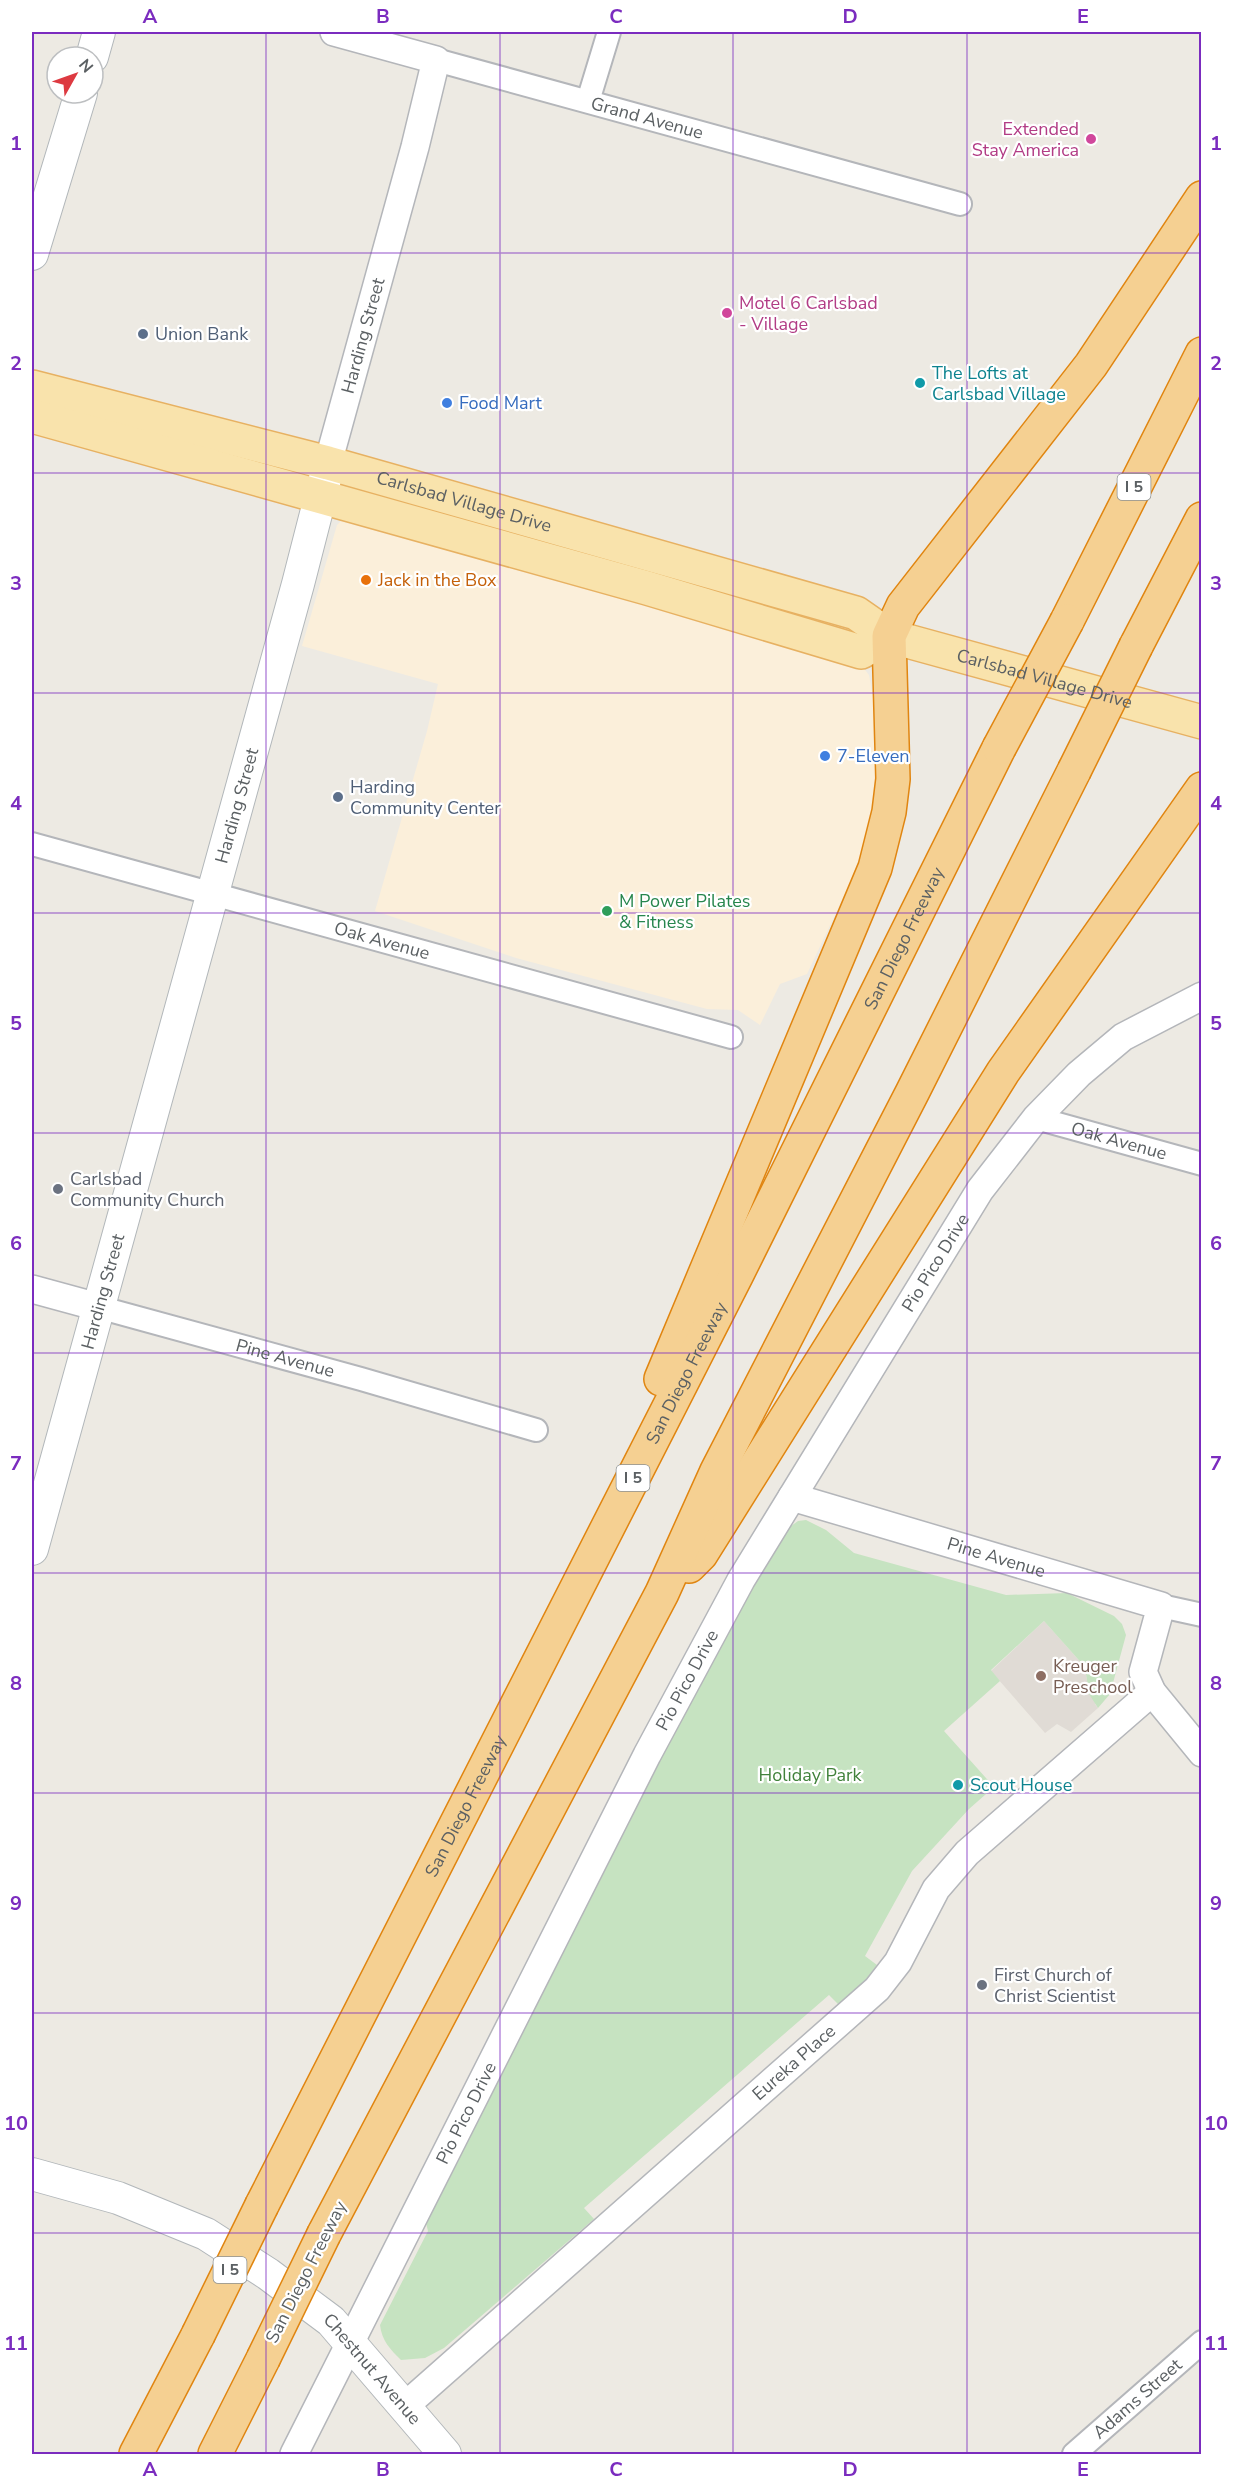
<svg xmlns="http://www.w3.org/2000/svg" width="1233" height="2486" viewBox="0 0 1233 2486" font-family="'Nunito Sans',sans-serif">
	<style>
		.commercial { fill: #fbefda }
		.education { fill: #e0dbd5 }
		.green { fill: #c6e3c1 }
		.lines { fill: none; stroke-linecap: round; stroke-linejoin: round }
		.minor-casing { stroke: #b4b6ba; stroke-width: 26 }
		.tertiary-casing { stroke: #b4b6ba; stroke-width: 30 }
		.secondary-casing { stroke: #b2b7ba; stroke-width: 34 }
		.primary-casing { stroke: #e7b162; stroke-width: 36 }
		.motorway-casing { stroke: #e08510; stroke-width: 36 }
		.minor { stroke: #fff; stroke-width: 22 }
		.tertiary { stroke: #fff; stroke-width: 27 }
		.secondary { stroke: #fff; stroke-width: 32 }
		.primary { stroke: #f9e3ac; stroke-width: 33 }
		.motorway { stroke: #f5d092; stroke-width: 33 }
		.motorway-bridge-casing { stroke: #e08510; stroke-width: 36; stroke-linecap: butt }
		.motorway-bridge { stroke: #f5d092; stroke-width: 33 }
		.grid { fill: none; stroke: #7b2cbf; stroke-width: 1.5; stroke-opacity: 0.55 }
		.hotel-dot { fill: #d1479c; stroke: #fff; stroke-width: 2 }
		.service-dot { fill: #5c6f8a; stroke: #fff; stroke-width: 2 }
		.culture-dot { fill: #0f9aa8; stroke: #fff; stroke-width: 2 }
		.shop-dot { fill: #3f7fe0; stroke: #fff; stroke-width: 2 }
		.food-dot { fill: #e8710a; stroke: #fff; stroke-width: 2 }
		.leisure-dot { fill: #2e9e5b; stroke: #fff; stroke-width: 2 }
		.worship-dot { fill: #6b7280; stroke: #fff; stroke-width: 2 }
		.education-dot { fill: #8d6e63; stroke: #fff; stroke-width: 2 }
		.labels { text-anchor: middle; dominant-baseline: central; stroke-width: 4.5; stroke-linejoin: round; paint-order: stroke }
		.shield { fill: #fff; stroke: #8c9092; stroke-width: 1.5 }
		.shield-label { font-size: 16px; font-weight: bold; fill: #5b6063 }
		.street-label { font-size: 18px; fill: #5b6063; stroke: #fff }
		.hotel-label { font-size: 18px; fill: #b23c85; stroke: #fff; text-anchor: end }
		.service-label { font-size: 18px; fill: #4e5e75; stroke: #fff; text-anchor: start }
		.culture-label { font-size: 18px; fill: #0d838f; stroke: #fff; text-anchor: start }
		.shop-label { font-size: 18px; fill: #366cbe; stroke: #fff; text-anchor: start }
		.food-label { font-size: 18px; fill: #c56008; stroke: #fff; text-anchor: start }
		.leisure-label { font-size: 18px; fill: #27864d; stroke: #fff; text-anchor: start }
		.worship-label { font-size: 18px; fill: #5b616d; stroke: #fff; text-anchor: start }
		.education-label { font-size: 18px; fill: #785e54; stroke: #fff; text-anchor: start }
		.park-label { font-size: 18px; fill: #41823b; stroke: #fff }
		.neatline { fill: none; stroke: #7b2cbf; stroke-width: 2 }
		.grid-label { font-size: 20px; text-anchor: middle; font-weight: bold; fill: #7b2cbf }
	</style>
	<rect width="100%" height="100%" fill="#edeae3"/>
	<path class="commercial" d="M348 518 862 666 869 675 880 735 878 772 869 831 850 883 807 974 780 984 760 1025 738 1010 707 1009 516 958 375 911 427 731 438 684 302 646 337 525 342 520Z"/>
	<path class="education" d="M1044 1621 1085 1667 1089 1694 1097 1702 1095 1704 1098 1708 1071 1732 1057 1724 1045 1733 991 1671Z"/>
	<path class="green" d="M806 1520 826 1530 854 1553 1006 1595 1067 1593 1114 1616 1122 1624 1126 1635 1110 1694 1098 1708 1089 1694 1085 1667 1044 1621 991 1670 1000 1681 944 1731 994 1787 969 1809 912 1871 865 1956 877 1965 865 1981 839 2005 829 1995 584 2208 594 2219 444 2348 425 2358 401 2360C390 2349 382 2341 380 2325L428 2231 425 2219 713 1656 783 1532 798 1521Z"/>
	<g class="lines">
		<defs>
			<g id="minor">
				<path id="s1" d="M436 60 960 204"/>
				<path d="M588 101 609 32"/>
				<path id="s2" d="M32 844 731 1037"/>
				<path id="s3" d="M1036 1118 1202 1164"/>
				<path id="s4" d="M98 1307 361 1379 536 1430"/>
				<path d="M1161 1606 1202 1615"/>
				<path id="s5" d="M1074 2454 1202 2342"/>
			</g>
			<g id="tertiary">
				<path id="s6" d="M328 463 415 147 436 60 334 32"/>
				<path d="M32 1289 98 1307"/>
				<path id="s7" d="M792 1497 1161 1606 1143 1672 1152 1692 1202 1753"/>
				<path id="s8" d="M405 2406 877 1989 898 1962 936 1889 967 1853 1152 1692"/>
				<path id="s9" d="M294 2454 647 1755 741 1580 980 1190 1036 1118 1079 1074 1123 1037 1202 996"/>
			</g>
			<g id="secondary">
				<path d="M92 57 99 32"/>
				<path d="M32 254 81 93"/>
				<path id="s10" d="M32 1549 298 584 327 471"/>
				<path id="s11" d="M32 2174 118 2198 206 2234 268 2274 331 2321 445 2454"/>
			</g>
			<g id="primary">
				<path id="s12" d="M32 387 328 463 856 613 889 636 1202 722"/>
				<path d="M32 416 647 588 861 652 889 636"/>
			</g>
			<g id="motorway">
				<path d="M1067 621 1202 354"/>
				<path d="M1136 646 1202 519"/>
				<path d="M661 1379 875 868 889 812 893 779 889 636 903 606 1091 365 1202 198"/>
				<path d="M689 1566 701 1554 1003 1072 1202 789"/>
				<path id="s13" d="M262 2205 737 1274 999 748"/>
				<path d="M324 2234 662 1593 717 1471 912 1093 1074 771"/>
				<path d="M136 2454 198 2335"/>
				<path d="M215 2454 263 2359"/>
			</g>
		</defs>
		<use href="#minor" class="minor-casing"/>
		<use href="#tertiary" class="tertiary-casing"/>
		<use href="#secondary" class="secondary-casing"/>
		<use href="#primary" class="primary-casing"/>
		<use href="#motorway" class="motorway-casing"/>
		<use href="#minor" class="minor"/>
		<use href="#tertiary" class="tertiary"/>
		<use href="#secondary" class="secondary"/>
		<use href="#primary" class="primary"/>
		<use href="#motorway" class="motorway"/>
		<defs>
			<path id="motorway-bridge" d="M999 748 1067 621
				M1074 771 1136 646
				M198 2335 262 2205
				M263 2359 324 2234"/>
		</defs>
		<use href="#motorway-bridge" class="motorway-bridge-casing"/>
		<use href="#motorway-bridge" class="motorway-bridge"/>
	</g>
	<path class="grid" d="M266 32V2454M500 32V2454M733 32V2454M967 32V2454M32 253H1202M32 473H1202M32 693H1202M32 913H1202M32 1133H1202M32 1353H1202M32 1573H1202M32 1793H1202M32 2013H1202M32 2233H1202"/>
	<g class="hotel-dot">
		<circle cx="1091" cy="139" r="6"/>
		<circle cx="727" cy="313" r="6"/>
	</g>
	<g class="service-dot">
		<circle cx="143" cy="334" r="6"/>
		<circle cx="338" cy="797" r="6"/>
	</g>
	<g class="culture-dot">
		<circle cx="920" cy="383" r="6"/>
		<circle cx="958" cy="1785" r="6"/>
	</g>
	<g class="shop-dot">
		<circle cx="447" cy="403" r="6"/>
		<circle cx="825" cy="756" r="6"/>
	</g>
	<circle class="food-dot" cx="366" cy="580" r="6"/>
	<circle class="leisure-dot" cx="607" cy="911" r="6"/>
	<g class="worship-dot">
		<circle cx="58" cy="1189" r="6"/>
		<circle cx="982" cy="1985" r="6"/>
	</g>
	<circle class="education-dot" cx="1041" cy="1676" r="6"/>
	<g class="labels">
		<g class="shield">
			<rect x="1117.5" y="474" width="33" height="26" rx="4.5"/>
			<rect x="616.5" y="1465" width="33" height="26" rx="4.5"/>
			<rect x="213.5" y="2257" width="33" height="26" rx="4.5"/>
		</g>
		<g class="shield-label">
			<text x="1134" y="487">I 5</text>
			<text x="633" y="1478">I 5</text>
			<text x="230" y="2270">I 5</text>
		</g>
		<g class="street-label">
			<text stroke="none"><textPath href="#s1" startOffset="219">Grand Avenue</textPath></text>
			<text stroke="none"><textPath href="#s6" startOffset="132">Harding Street</textPath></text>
			<text stroke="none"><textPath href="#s12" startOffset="447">Carlsbad Village Drive</textPath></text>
			<text stroke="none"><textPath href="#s12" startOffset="1056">Carlsbad Village Drive</textPath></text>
			<text stroke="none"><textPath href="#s10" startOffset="771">Harding Street</textPath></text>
			<text stroke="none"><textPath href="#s13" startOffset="1420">San Diego Freeway</textPath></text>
			<text stroke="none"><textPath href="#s2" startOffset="363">Oak Avenue</textPath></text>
			<text stroke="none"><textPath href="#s3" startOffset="86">Oak Avenue</textPath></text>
			<text stroke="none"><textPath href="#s9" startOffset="1354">Pio Pico Drive</textPath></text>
			<text stroke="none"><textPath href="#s10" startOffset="267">Harding Street</textPath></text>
			<text stroke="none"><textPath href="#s4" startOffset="194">Pine Avenue</textPath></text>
			<text stroke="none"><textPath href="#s13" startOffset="934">San Diego Freeway</textPath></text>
			<text stroke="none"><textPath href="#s7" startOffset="213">Pine Avenue</textPath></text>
			<text stroke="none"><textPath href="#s9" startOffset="868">Pio Pico Drive</textPath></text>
			<text stroke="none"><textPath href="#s13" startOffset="448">San Diego Freeway</textPath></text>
			<text stroke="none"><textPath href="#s8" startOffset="519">Eureka Place</textPath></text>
			<text stroke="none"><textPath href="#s9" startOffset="382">Pio Pico Drive</textPath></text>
			<text transform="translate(306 2272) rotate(-63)">San Diego Freeway</text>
			<text stroke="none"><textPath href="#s11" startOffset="400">Chestnut Avenue</textPath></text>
			<text stroke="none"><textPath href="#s5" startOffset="84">Adams Street</textPath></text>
		</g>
		<g class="hotel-label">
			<text x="1079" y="129">Extended<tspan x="1079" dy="21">Stay America</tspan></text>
			<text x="739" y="303" text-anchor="start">Motel 6 Carlsbad<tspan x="739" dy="21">- Village</tspan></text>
		</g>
		<g class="service-label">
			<text x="155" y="334">Union Bank</text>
			<text x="350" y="787">Harding<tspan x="350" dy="21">Community Center</tspan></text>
		</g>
		<g class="culture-label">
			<text x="932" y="373">The Lofts at<tspan x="932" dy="21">Carlsbad Village</tspan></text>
			<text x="970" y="1785">Scout House</text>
		</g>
		<g class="shop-label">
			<text x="459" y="403">Food Mart</text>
			<text x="837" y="756">7-Eleven</text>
		</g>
		<g class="food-label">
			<text x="378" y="580">Jack in the Box</text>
		</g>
		<g class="leisure-label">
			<text x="619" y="901">M Power Pilates<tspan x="619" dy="21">&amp; Fitness</tspan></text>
		</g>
		<g class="worship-label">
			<text x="70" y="1179">Carlsbad<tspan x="70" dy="21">Community Church</tspan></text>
			<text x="994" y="1975">First Church of<tspan x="994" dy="21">Christ Scientist</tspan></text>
		</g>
		<g class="education-label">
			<text x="1053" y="1666">Kreuger<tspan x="1053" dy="21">Preschool</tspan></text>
		</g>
		<g class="park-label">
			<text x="810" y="1775">Holiday Park</text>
		</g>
	</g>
	<rect width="1233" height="2486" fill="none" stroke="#ffffff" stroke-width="66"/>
	<g transform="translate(75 75) rotate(50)"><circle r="28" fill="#ffffff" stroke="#bdbfc1" stroke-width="1.5"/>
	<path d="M0-4.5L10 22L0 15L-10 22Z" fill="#dd3a41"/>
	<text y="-9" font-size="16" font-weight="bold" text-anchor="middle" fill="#5b6063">N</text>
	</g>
	<rect x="33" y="33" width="1167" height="2420" class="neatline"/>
	<g class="grid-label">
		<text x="150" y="23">A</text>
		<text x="383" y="23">B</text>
		<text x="616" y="23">C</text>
		<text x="850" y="23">D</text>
		<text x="1083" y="23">E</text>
		<text x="16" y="150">1</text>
		<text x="1216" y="150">1</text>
		<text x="16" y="370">2</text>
		<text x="1216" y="370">2</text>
		<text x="16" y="590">3</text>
		<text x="1216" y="590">3</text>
		<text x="16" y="810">4</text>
		<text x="1216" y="810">4</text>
		<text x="16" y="1030">5</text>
		<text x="1216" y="1030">5</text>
		<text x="16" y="1250">6</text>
		<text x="1216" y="1250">6</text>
		<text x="16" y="1470">7</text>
		<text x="1216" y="1470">7</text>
		<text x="16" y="1690">8</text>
		<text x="1216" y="1690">8</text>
		<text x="16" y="1910">9</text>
		<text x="1216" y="1910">9</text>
		<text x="16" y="2130">10</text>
		<text x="1216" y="2130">10</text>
		<text x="16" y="2350">11</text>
		<text x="1216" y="2350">11</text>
		<text x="150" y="2476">A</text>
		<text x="383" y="2476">B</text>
		<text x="616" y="2476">C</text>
		<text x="850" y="2476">D</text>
		<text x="1083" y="2476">E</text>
	</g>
</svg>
